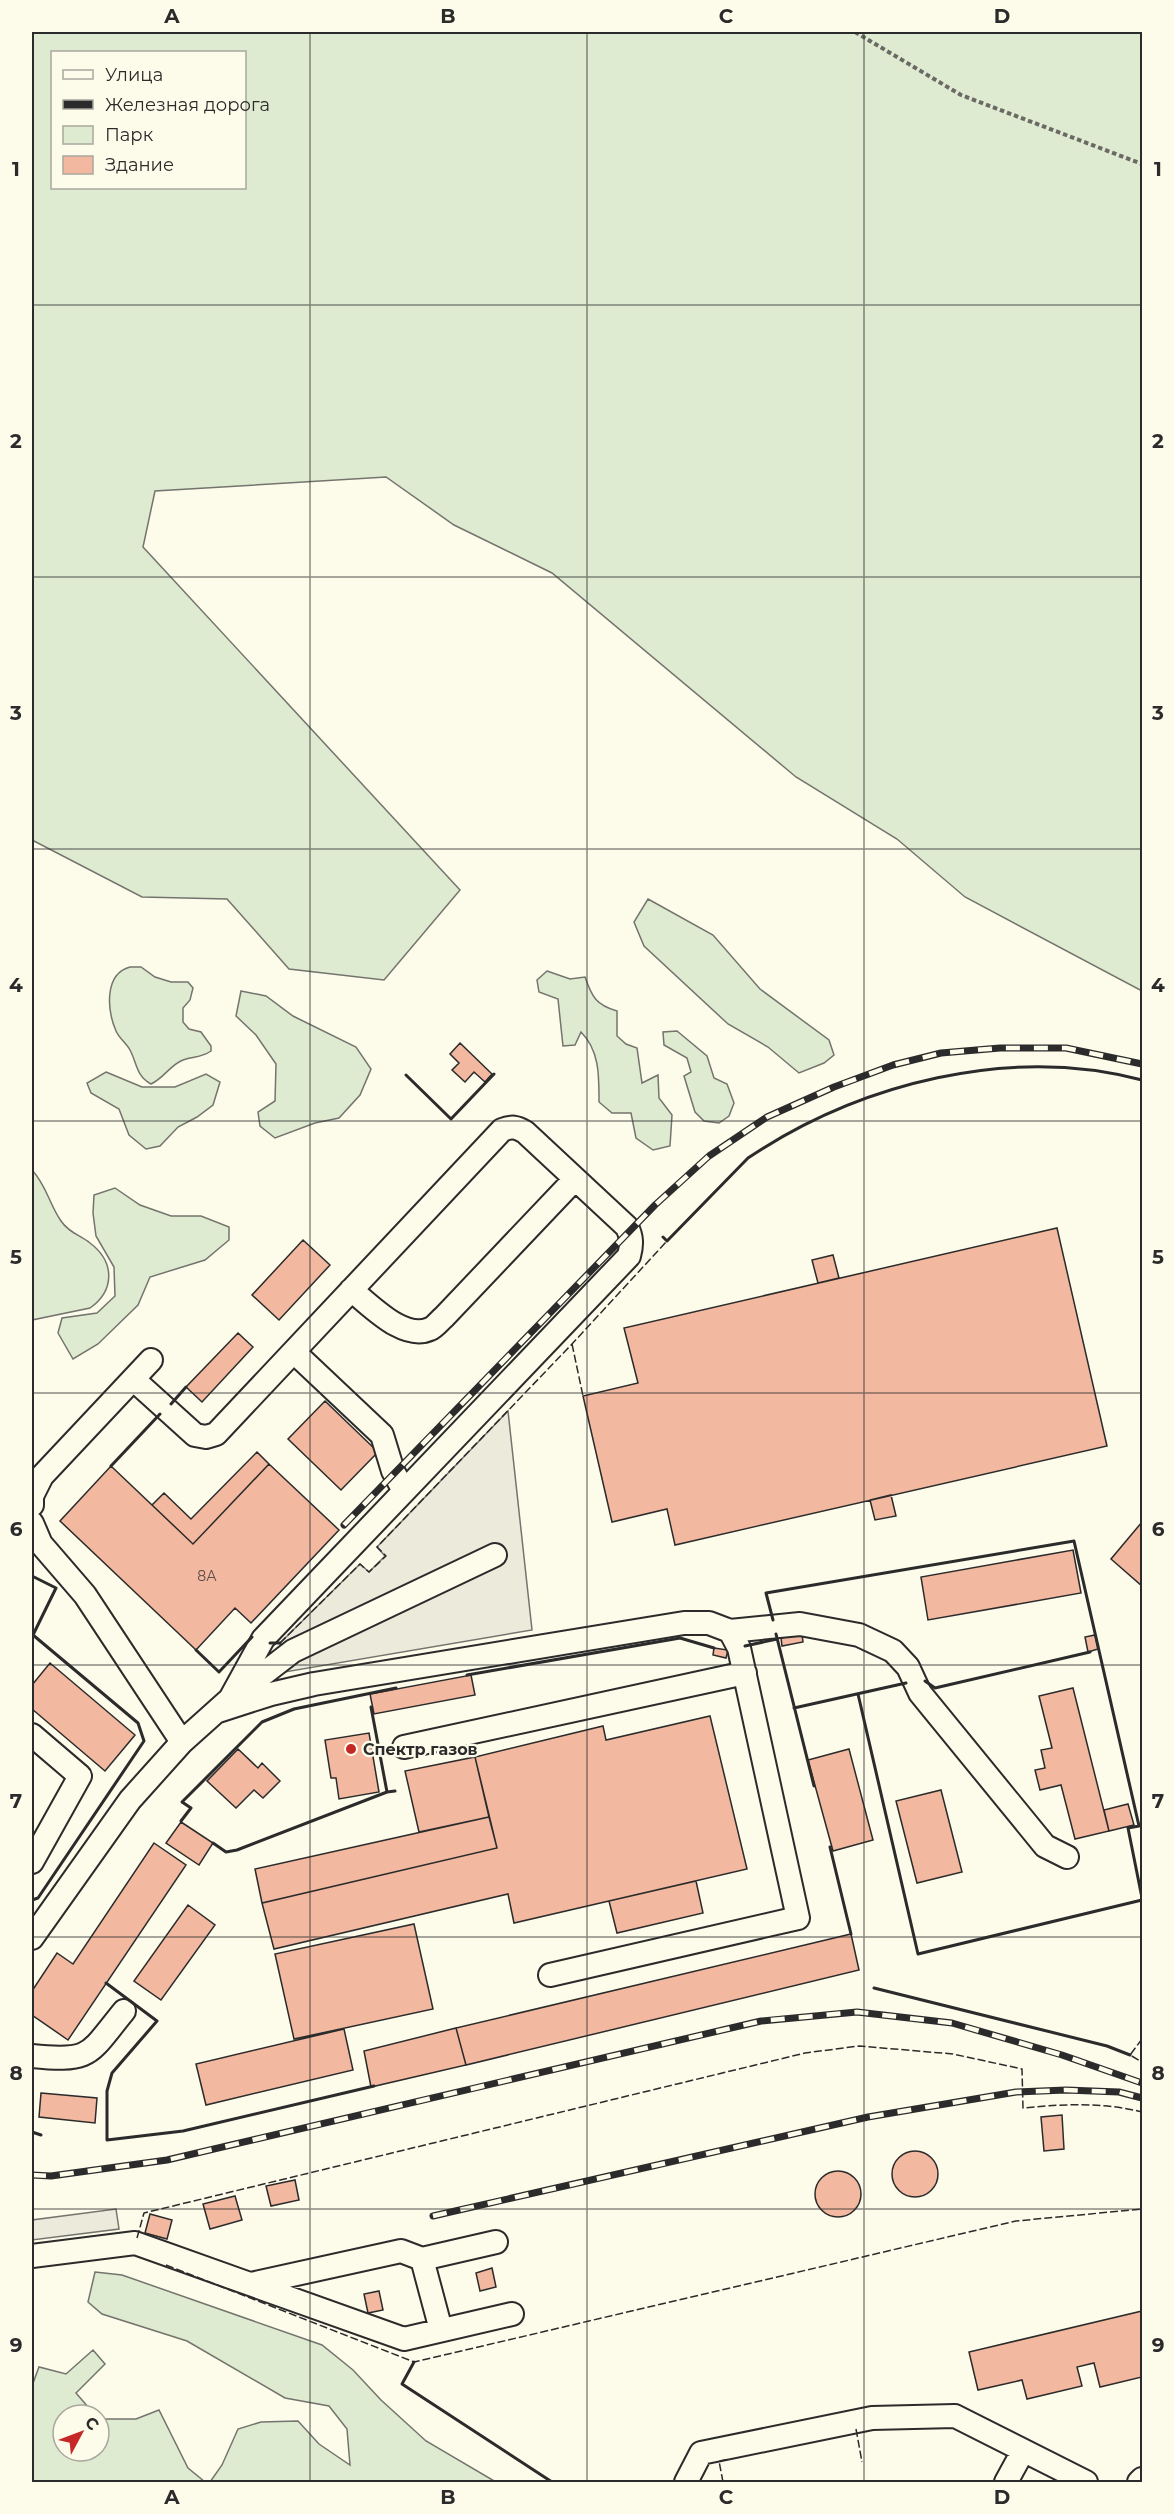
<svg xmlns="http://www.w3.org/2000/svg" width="1174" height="2514" viewBox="0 0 1174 2514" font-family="Montserrat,sans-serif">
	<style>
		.green { fill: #deebd1; stroke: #74746e; stroke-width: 1.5; fill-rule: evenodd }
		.parking { fill: #eceadb; stroke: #74746e; stroke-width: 1.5 }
		.building { fill: #f2b8a0; stroke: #2b2b2b; stroke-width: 1.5 }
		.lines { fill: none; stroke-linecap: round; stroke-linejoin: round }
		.minor-casing { stroke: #2b2b2b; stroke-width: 26 }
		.path { stroke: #6a6964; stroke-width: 4; stroke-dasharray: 4.5 3; stroke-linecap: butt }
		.minor { stroke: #fdfbea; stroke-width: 22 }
		.rail-casing { stroke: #2b2b2b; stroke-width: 7 }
		.rail { stroke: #fdfbea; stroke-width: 4.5; stroke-dasharray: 14; stroke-linecap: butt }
		.fence { stroke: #2b2b2b; stroke-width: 1.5; stroke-dasharray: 8 3; stroke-linecap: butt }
		.wall { stroke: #2b2b2b; stroke-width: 3 }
		.grid { fill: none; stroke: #2b2b2b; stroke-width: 1.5; stroke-opacity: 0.55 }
		.poi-dot { fill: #c62828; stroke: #fdfbea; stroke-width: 2 }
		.labels { text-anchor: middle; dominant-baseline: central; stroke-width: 4.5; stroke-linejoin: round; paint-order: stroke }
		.number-label { font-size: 14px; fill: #5d4e48 }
		.poi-label { font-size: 16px; font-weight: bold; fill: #2b2b2b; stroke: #fdfbea; text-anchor: start }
		.neatline { fill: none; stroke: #2b2b2b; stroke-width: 2 }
		.grid-label { font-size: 20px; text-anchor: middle; font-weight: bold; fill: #2b2b2b }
	</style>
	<rect width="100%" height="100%" fill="#fdfbea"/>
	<path class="green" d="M32 32H1142V991L965 897 897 839 796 777 552 573 454 525 386 477 155 491 143 547 460 890 384 980 289 969 227 899 142 897 32 840ZM52 52H244V188H52Z
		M648 899 713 935 760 989 829 1040 834 1055 824 1063 799 1073 768 1047 728 1024 644 946 634 922Z
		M130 967H141L155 977 171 982H188L193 988 190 1000 183 1008V1022L189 1029 201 1032 211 1046V1051C201 1058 193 1056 183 1060 170 1065 164 1078 151 1084 136 1076 137 1063 130 1050 126 1043 119 1038 116 1031 107 1010 104 974 130 967Z
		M547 971 570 979 585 977C592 997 596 1005 617 1011V1036L626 1044 637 1048 642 1083 658 1075 659 1098 672 1115 670 1146 653 1150 636 1138 631 1113H612L599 1102C599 1077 600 1051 581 1032L575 1045 563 1046 558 999 539 992 537 980Z
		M241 991 266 996 293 1016 356 1047 371 1069 360 1095 339 1118 315 1123 275 1138 260 1126 258 1112 275 1101 276 1064 256 1035 236 1016Z
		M677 1031 707 1056 714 1078 727 1084 734 1103 729 1116 719 1123 704 1121 695 1112 684 1076 691 1072 687 1058 664 1045 663 1032Z
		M106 1072 142 1087H175L206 1074 220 1082 213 1105 197 1117 178 1127 160 1146 146 1149 129 1135 119 1109 91 1093 87 1083Z
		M32 1170C47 1186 49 1204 61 1221 69 1233 80 1235 90 1243 115 1262 115 1290 90 1308L32 1320Z
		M115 1188 140 1205 171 1216H201L229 1227V1240L205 1260 150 1277 138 1305 98 1344 73 1359 58 1333 62 1318 97 1313 115 1296 114 1267 96 1236 93 1213 94 1195Z
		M95 2272 122 2275 322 2345 353 2370 381 2400 426 2441 496 2482H210L222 2465 238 2429 261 2422 298 2421 319 2444 350 2465 347 2429 329 2406 285 2398 187 2341 102 2314 88 2302Z
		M93 2350 105 2364 76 2393 95 2415H63V2451H99V2419H136L159 2410 188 2468 205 2482H32V2386L39 2367 66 2374Z"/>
	<path class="parking" d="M508 1411 532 1630 285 1672 280 1643 360 1564 369 1572 385 1556 377 1547Z
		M116 2209 119 2229 32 2240V2220Z"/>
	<path class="building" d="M460 1043 492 1074 485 1082 474 1072 465 1082 452 1070 459 1063 450 1054Z
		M1057 1228 1107 1446 675 1545 667 1509 612 1522 583 1396 638 1383 624 1328Z
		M303 1240 330 1265 279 1320 252 1295Z
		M833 1255 839 1278 818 1283 812 1260Z
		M238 1333 253 1347 202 1402 186 1387Z
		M325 1401 378 1452 341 1490 288 1439Z
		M257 1452 269 1464 193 1544 152 1505 164 1493 191 1519Z
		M269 1464 339 1530 251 1623 235 1608 196 1650 60 1521 111 1466 193 1544Z
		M891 1495 896 1516 875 1520 870 1500Z
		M1142 1522V1586L1111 1559Z
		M1073 1550 1081 1593 928 1620 921 1577Z
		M802 1634 803 1642 782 1646 781 1638Z
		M1095 1635 1098 1649 1088 1652 1085 1637Z
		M714 1648 728 1650 726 1658 713 1655Z
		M50 1663 135 1735 105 1771 32 1709V1685Z
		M471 1675 475 1695 374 1714 370 1694Z
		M1073 1688 1109 1831 1075 1839 1061 1785 1040 1790 1035 1770 1045 1768 1041 1750 1052 1748 1039 1696Z
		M710 1716 747 1869 514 1923 508 1894 274 1949 262 1903 497 1848 475 1757 603 1726 606 1740Z
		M369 1733 379 1792 339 1799 336 1778H331L325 1740Z
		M238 1749 258 1768 262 1763 280 1781 263 1798 254 1790 236 1808 207 1781Z
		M849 1749 873 1840 833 1851 808 1760Z
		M475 1757 489 1817 419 1832 405 1771Z
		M941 1790 962 1872 917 1883 896 1801Z
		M1128 1804 1134 1825 1109 1831 1104 1810Z
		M489 1817 497 1848 262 1903 255 1869Z
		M181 1822 213 1843 199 1865 166 1843Z
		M154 1843 186 1865 68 2040 32 2015V1991L57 1953 73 1964Z
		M696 1881 703 1913 617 1933 609 1901Z
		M188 1905 215 1925 161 2000 134 1981Z
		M414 1924 433 2009 294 2039 275 1954Z
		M851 1934 859 1970 466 2065 456 2028Z
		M456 2028 466 2065 371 2087 364 2051Z
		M344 2029 353 2070 206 2105 196 2064Z
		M41 2093 97 2098 95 2123 39 2117Z
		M1062 2115 1064 2149 1044 2151 1041 2117Z
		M892 2174a23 23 0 1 1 46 0a23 23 0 1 1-46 0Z
		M815 2194a23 23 0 1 1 46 0a23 23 0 1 1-46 0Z
		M295 2180 299 2200 271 2206 266 2186Z
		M235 2196 242 2220 210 2229 203 2204Z
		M150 2214 172 2220 167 2239 145 2233Z
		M492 2268 496 2287 480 2291 476 2273Z
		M379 2291 383 2310 368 2313 364 2294Z
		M1142 2311V2377L1100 2387 1094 2363 1077 2367 1082 2386 1027 2399 1022 2380 978 2390 969 2352Z"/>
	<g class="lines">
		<defs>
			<path id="minor" d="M351 1290C371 1305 403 1341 430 1329 435 1327 440 1320 444 1317L575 1179
				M294 1352 382 1435 393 1471 404 1491
				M133 1379 195 1435 206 1437 216 1434 502 1130C512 1126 516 1127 525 1132L627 1227C632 1237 632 1245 629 1256L263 1639 230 1699 182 1742
				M32 1505V1496L42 1476 151 1360
				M32 1523 41 1544 85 1595 182 1742 130 1800 32 1938
				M730 1631 800 1624 859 1635 893 1651 908 1667 920 1693 1045 1846 1067 1857
				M236 1695 293 1651 495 1555
				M218 1711 271 1694 314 1684 684 1623H709L730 1631 739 1648 798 1918 550 1975
				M32 1735 80 1776 32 1862
				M404 1747 745 1673
				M32 2056C92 2062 88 2055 124 2011
				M32 2256 135 2243 404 2339 512 2314
				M422 2259 496 2242
				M251 2284 401 2251 422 2259 441 2330
				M686 2482 701 2453 872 2418 955 2416 1086 2482
				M1006 2482 1023 2451
				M1139 2482 1142 2479"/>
		</defs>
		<use href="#minor" class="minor-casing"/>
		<path class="path" d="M855 32 961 95 1142 164"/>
		<use href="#minor" class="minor"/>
		<defs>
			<path id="rail" d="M344 1525 655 1205 709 1156 767 1117 834 1087 893 1065 941 1053 1000 1048H1066L1142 1064
				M32 2175 51 2176 167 2160 761 2021 857 2012 952 2023 1062 2055 1142 2083
				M433 2216 868 2117 1016 2092 1066 2090 1119 2092 1142 2098"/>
		</defs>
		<use href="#rail" class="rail-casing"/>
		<use href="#rail" class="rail"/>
		<path class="fence" d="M572 1344 583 1396
			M280 1643 360 1564 369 1572 386 1556 377 1547 572 1344 667 1241
			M1142 2039 1130 2055 1142 2062
			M137 2238 144 2213 805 2053 859 2046 953 2054 1022 2069 1023 2108C1063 2104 1103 2102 1142 2112
			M166 2265 414 2362 1016 2221 1142 2209
			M856 2429 862 2462
			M723 2482 719 2461 730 2459"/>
		<path class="wall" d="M406 1075 451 1119 494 1074
			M663 1237 667 1241 748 1158C860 1083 1010 1045 1142 1080
			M171 1404 186 1387
			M111 1466 160 1414
			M32 1576 56 1588 32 1637
			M773 1620 766 1593 1074 1541 1139 1826 1128 1828 1142 1898
			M776 1634 814 1786
			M270 1643H280
			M745 1646 777 1639
			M196 1650 219 1672 252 1637
			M467 1675 680 1638 714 1648
			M925 1681 935 1688 1090 1652
			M858 1694 918 1954 1142 1900
			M371 1707 387 1792 395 1791
			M794 1708 906 1683
			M181 1821 191 1808 182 1802 262 1722 294 1709 396 1688
			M213 1843 226 1852 237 1850 387 1792
			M830 1847 851 1934
			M32 1900 38 1898 144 1741 138 1723 33 1635
			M106 1983 157 2021 112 2073 107 2091V2140L183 2131 374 2086
			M874 1988 1107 2046 1130 2055
			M32 2132 41 2135
			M414 2362 402 2384 552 2482"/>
	</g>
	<path class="grid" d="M310 32V2482M587 32V2482M864 32V2482M32 305H1142M32 577H1142M32 849H1142M32 1121H1142M32 1393H1142M32 1665H1142M32 1937H1142M32 2209H1142"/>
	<circle class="poi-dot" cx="351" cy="1749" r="6"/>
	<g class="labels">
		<g class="number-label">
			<text x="207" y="1576">8А</text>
		</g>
		<g class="poi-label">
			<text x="363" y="1749">Спектр газов</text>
		</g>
	</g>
	<rect width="1174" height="2514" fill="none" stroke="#fdfbea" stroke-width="66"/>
	<rect x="51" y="51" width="195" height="138" fill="#fdfbea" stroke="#a9a89e" stroke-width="1.5"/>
	<rect x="63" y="70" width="30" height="9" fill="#fdfbea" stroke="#a9a89e" stroke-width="1.5"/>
	<text x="105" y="81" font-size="18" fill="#2b2b2b">Улица</text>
	<rect x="63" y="100" width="30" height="9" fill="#2b2b2b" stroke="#a9a89e" stroke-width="1.5"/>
	<text x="105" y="111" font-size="18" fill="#2b2b2b">Железная дорога</text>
	<rect x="63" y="126" width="30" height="18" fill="#deebd1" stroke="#a9a89e" stroke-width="1.5"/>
	<text x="105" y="141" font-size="18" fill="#2b2b2b">Парк</text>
	<rect x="63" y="156" width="30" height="18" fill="#f2b8a0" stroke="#a9a89e" stroke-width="1.5"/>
	<text x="105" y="171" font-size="18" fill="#2b2b2b">Здание</text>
	<g transform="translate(81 2433) rotate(49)"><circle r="28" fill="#fdfbea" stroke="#a9a89e" stroke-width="1.5"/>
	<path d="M0-4.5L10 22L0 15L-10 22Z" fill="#c62828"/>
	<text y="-9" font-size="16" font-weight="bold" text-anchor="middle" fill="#2b2b2b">С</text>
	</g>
	<rect x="33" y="33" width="1108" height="2448" class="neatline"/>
	<g class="grid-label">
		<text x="172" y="23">A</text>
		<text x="448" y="23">B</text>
		<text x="726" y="23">C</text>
		<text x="1002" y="23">D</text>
		<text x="16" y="176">1</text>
		<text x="1158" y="176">1</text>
		<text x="16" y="448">2</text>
		<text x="1158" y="448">2</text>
		<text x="16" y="720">3</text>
		<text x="1158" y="720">3</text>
		<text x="16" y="992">4</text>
		<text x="1158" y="992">4</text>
		<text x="16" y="1264">5</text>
		<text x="1158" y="1264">5</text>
		<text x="16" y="1536">6</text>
		<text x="1158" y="1536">6</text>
		<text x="16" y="1808">7</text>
		<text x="1158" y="1808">7</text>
		<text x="16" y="2080">8</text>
		<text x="1158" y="2080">8</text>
		<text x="16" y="2352">9</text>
		<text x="1158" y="2352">9</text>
		<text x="172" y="2504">A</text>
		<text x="448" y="2504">B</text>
		<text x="726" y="2504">C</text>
		<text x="1002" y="2504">D</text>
	</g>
</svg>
